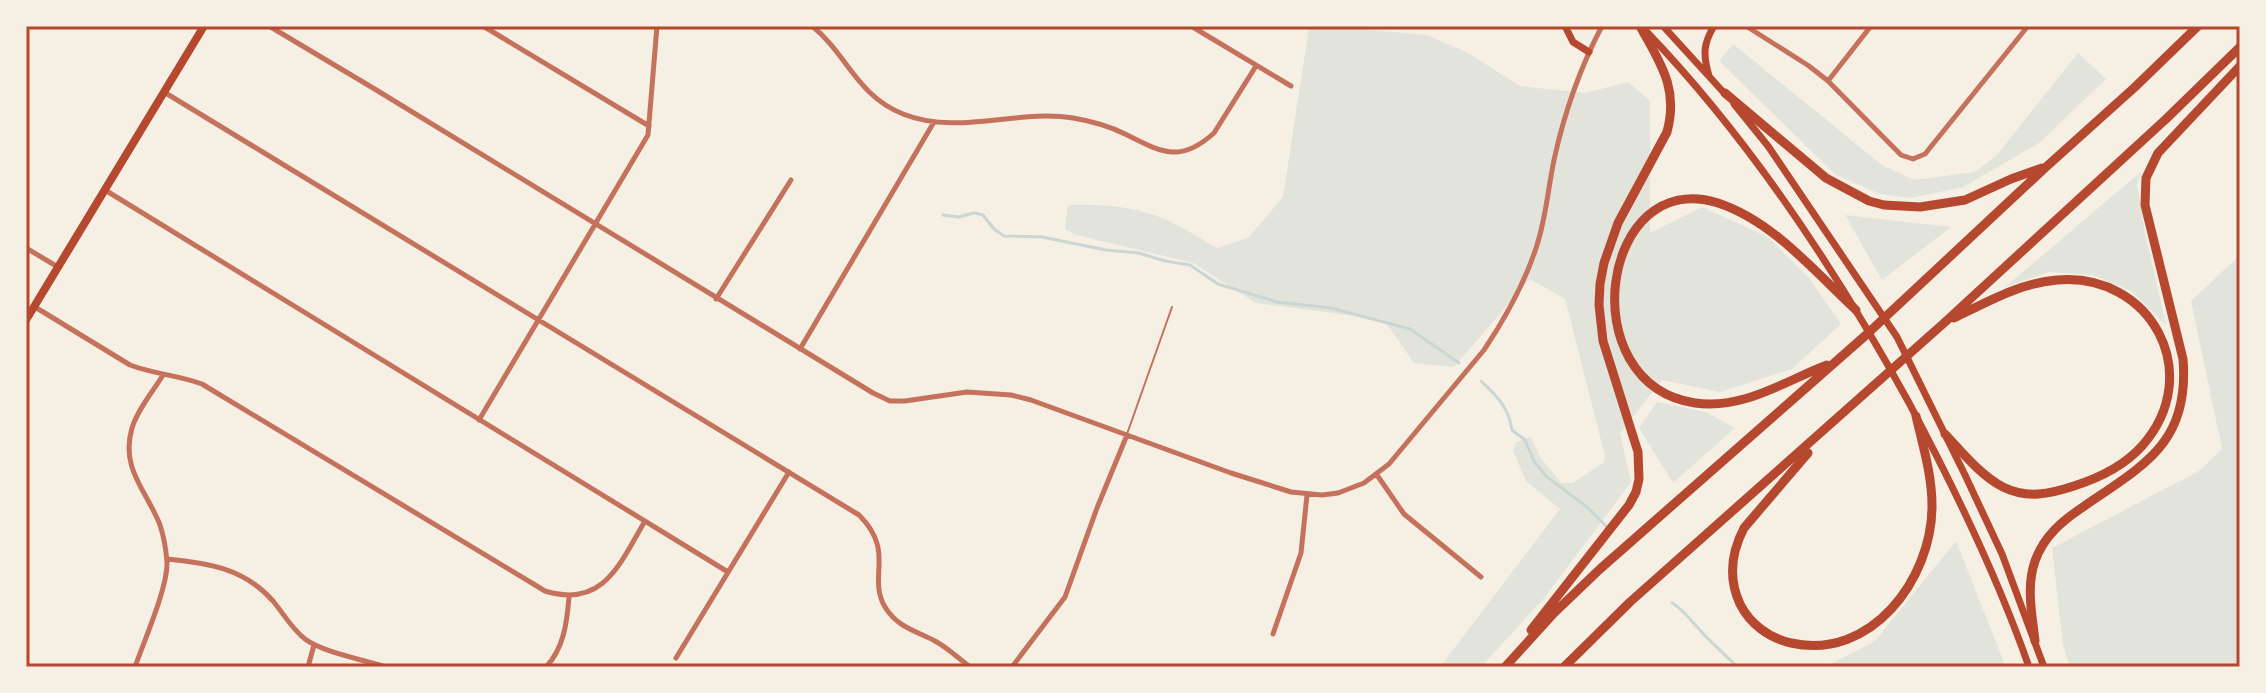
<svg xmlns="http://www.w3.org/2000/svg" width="2266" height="693" viewBox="0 0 2266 693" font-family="'Archivo Narrow',sans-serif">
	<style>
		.green { fill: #e2e4dc }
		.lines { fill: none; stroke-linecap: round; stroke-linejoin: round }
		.stream { stroke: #c9d6d2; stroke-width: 3 }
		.service { stroke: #c5725c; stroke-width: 2 }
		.minor { stroke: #c5725c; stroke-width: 5 }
		.secondary { stroke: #b5482f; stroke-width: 7 }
		.primary { stroke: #b5482f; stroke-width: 8 }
		.motorway { stroke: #b5482f; stroke-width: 9 }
		.neatline { fill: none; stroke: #b5482f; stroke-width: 3 }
	</style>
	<rect width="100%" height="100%" fill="#f6efe4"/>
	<path class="green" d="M1307 26H1331L1427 35 1466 52 1520 86 1585 93 1628 82 1650 101V233L1702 207 1768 237 1809 278 1841 324 1792 369 1720 392 1662 380 1620 433 1631 482 1545 597 1481 667H1440L1560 509 1526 481 1513 451 1516 442 1531 437 1540 457 1561 483H1573L1604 462 1605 456 1565 299 1530 279 1454 367 1414 363 1384 320 1256 303 1193 263 1077 235 1065 229 1068 205C1098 203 1139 207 1167 220 1184 228 1200 238 1217 248L1248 238 1283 197 1308 34Z
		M1733 44 1882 165 1914 180 1975 172 1996 156 2078 53 2106 79 2039 143 1963 187 1911 198 1880 194 1836 175 1719 61Z
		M2142 171 2137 184 2145 233 2166 325 2131 291 2093 275 2049 272 2005 287Z
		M1845 215 1951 227 1882 280Z
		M2240 255V667H2070L2063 645 2052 548 2199 471 2222 449 2191 301Z
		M1657 402 1706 412 1735 428 1673 483 1639 428Z
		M1956 541 2006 667H1825L1875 641Z"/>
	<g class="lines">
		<path class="stream" d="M943 215 958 217 974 213 983 215 994 229 1004 236 1042 237 1106 250 1139 253 1165 261 1190 265 1218 284 1277 302 1331 308 1410 329 1459 363
			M1481 381C1497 396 1509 408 1512 430L1525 440 1535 463 1546 476 1588 508 1606 526
			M1672 603C1683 609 1691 621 1700 630 1711 643 1725 654 1737 667"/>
		<path class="service" d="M1127 434 1172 307"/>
		<path class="minor" d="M269 26 373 88 873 393 890 401H905L967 392 1011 395 1031 400 1231 473 1291 492 1322 495 1338 493 1364 483 1389 464 1484 350C1506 317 1525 283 1537 245 1546 217 1548 189 1554 160 1564 114 1580 68 1602 26
			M483 26 649 126
			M812 26C847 54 856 95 903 114 958 136 1017 109 1073 118 1091 121 1109 126 1125 134 1161 152 1180 164 1214 133L1256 66
			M1191 26 1291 86
			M1746 26 1809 66 1828 81 1901 155 1913 159 1925 154 2028 26
			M1828 81 1871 26
			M164 92 859 515C896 552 867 576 885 607 897 627 916 631 935 641 948 648 958 658 970 667
			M105 190 728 572
			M26 248 58 267
			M716 299 791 180
			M35 307 130 365C153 374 178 375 202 384L545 591C604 609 620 563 645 521
			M800 349 934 122
			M479 420 648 135 657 26
			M1377 475 1404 514 1481 577
			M167 559C208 563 244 568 273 601 283 613 292 629 305 639 322 652 364 660 386 667
			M1273 634 1301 553 1307 495
			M676 658 789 472
			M135 667C144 641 168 587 167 562 166 550 164 537 160 525 147 491 120 469 132 428 138 409 152 393 163 375
			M308 667 314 645
			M546 667C564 648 567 622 569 597
			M1012 667 1065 597 1097 508 1127 435"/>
		<path class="secondary" d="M1565 26 1573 42 1589 52
			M1663 26 1726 95
			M1644 29C1750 139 1835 268 1908 401 1954 487 1997 575 2029 667
			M1709 76C1703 55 1703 44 1714 26
			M1734 104 1768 146 1897 337 1965 475 2002 554 2044 667"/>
		<path class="primary" d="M26 320 204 26"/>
		<path class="motorway" d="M1725 93 1826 178 1869 201 1884 205 1920 207 1965 200 2011 179 2042 168
			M1827 365C1785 381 1743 410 1695 403 1570 384 1601 166 1718 203 1773 221 1815 272 1856 310
			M1945 434C1962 452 1980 475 2003 487 2027 499 2050 494 2074 486 2099 478 2124 466 2142 446 2206 374 2151 272 2057 280 2020 283 1987 302 1954 318
			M1808 453 1744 528C1731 553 1728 578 1740 604 1750 624 1769 638 1791 643 1871 661 1932 579 1932 506 1932 475 1923 446 1916 416
			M1531 630 1629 505 1636 492 1639 479 1638 452 1603 341 1599 305 1600 284 1604 263 1618 223 1667 132C1679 88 1660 63 1640 26
			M2035 641C2032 614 2026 587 2035 561 2044 536 2062 521 2083 507 2144 465 2190 443 2183 359L2145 205 2146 178 2158 153 2240 66
			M1505 667 1554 613 1600 569 1866 335 2046 167 2135 87 2198 26
			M1564 667 1630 602 1944 323 2166 119 2240 47"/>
	</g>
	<rect width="2266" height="693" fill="none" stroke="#f6efe4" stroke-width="56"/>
	<rect x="28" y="28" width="2210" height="637" class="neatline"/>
</svg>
